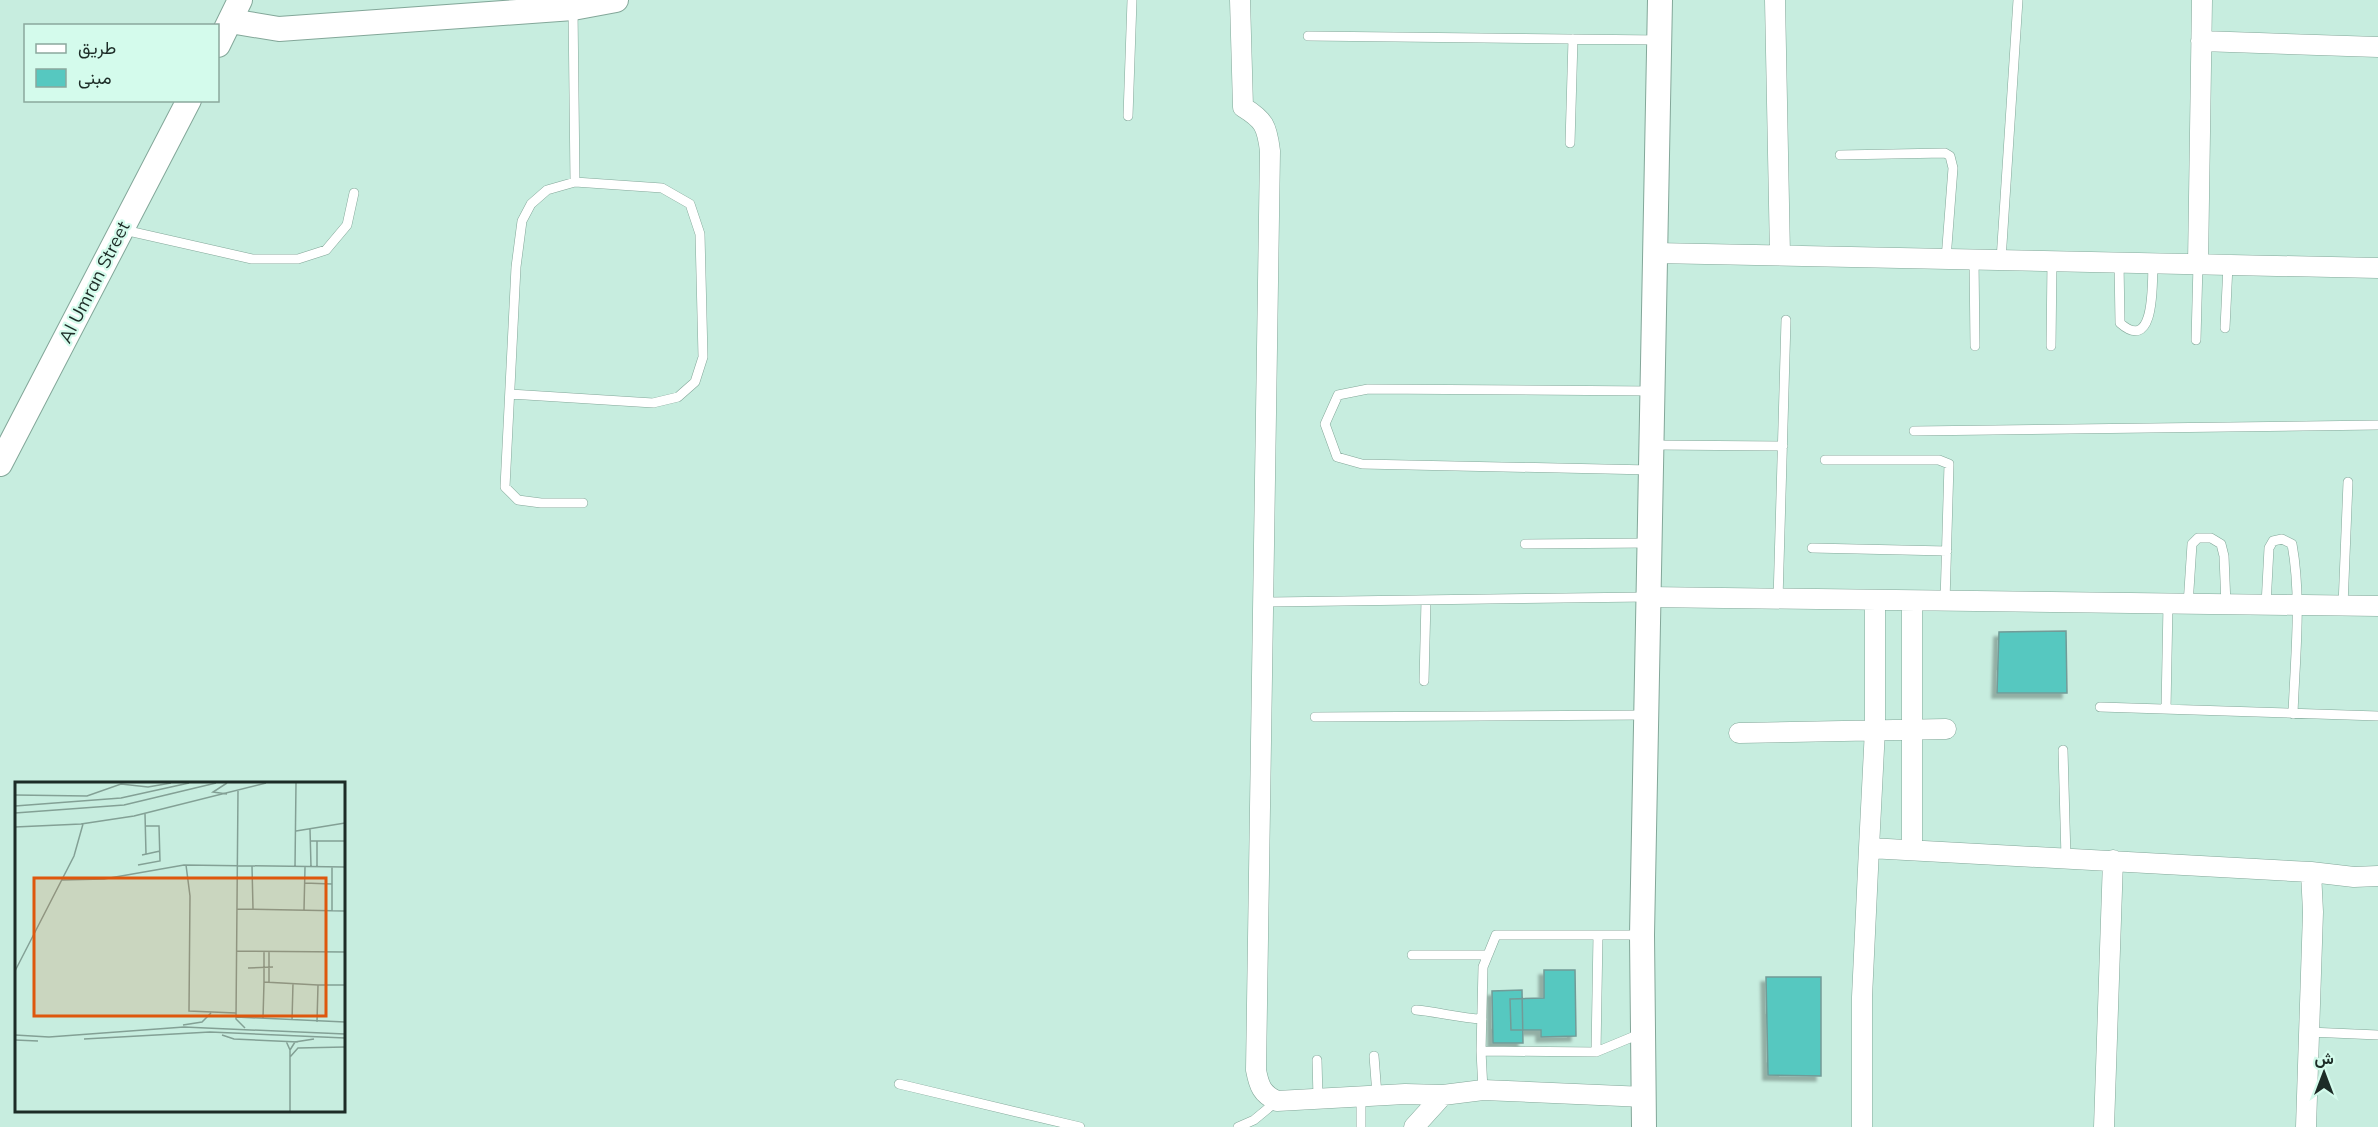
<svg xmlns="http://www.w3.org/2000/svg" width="2378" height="1127" viewBox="0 0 2378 1127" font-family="Mulish,Vazirmatn,sans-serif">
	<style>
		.building { fill: #56c8c0; stroke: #729b97; stroke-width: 1.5; filter: url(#shadow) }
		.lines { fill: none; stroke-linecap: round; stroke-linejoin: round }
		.service-casing { stroke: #83a799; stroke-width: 10 }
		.minor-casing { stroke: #83a799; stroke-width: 21 }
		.tertiary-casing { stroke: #83a799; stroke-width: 26 }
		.service { stroke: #fff; stroke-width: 9 }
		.minor { stroke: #fff; stroke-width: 20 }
		.tertiary { stroke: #fff; stroke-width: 24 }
		.labels { text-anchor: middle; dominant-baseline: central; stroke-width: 4.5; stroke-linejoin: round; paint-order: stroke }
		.street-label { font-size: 18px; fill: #1d2c27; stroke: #d4fbec }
		.inset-road { fill: none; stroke: #83a095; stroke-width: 1.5 }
		.view { fill: #de570d; fill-opacity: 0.15; stroke: #de570d; stroke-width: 3 }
		.inset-edge { fill: none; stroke: #1d2c27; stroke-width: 3 }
	</style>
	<defs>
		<filter id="shadow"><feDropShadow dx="-5" dy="5" stdDeviation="1.5" flood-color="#0004"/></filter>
	</defs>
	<rect width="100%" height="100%" fill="#c7eddf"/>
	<path class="building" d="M2066 631 2067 693H1997L1999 632Z
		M1544 970H1575L1576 1036 1541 1037V1030H1511L1510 999 1544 998Z
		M1766 977H1821V1076L1768 1075Z
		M1522 990 1523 1043H1493L1492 991Z"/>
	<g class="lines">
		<defs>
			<path id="service" d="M573 8 575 182
				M1308 36 1659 40
				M1128 116 1132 0
				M1570 143 1573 39
				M1840 155 1945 153 1950 156 1953 168 1946 259
				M124 230 252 259H298L326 250 347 225 354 193
				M1974 259 1975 346
				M2001 260 2018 0
				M2119 262 2120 323C2156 355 2152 280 2153 263
				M2225 328 2228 265
				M2196 340 2198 264
				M2051 346 2052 261
				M510 394 653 403 678 397 695 382 703 357 700 234 690 204 662 188 575 182 547 190 531 204 522 221 516 267 505 487 518 500 541 503H583
				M1914 431 2378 425
				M1654 445 1783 446
				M1825 460H1939L1949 464 1945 602
				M1651 470 1362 464 1337 457 1325 424 1338 395 1368 389 1652 391
				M1525 544 1649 543
				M1812 548 1947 551
				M1778 600 1786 320
				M1263 602 1647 597
				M2188 605 2192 544 2198 538H2211L2221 544 2224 556 2226 605
				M2266 605 2269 548 2273 541 2282 539 2292 544C2302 599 2295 658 2293 714
				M2343 606 2348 482
				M1424 681 1426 600
				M2100 707 2378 716
				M2166 709 2168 604
				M1315 717 1646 715
				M2063 750 2066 858
				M1412 955H1488
				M1416 1010C1439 1012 1459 1018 1482 1019
				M2309 1032 2378 1035
				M1481 1051 1596 1052 1598 935
				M1596 1052 1642 1033
				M1374 1056 1377 1095
				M1317 1060 1318 1098
				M899 1084 1080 1127
				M1483 1090 1481 1051 1483 967 1496 935H1640
				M1361 1096V1127
				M1238 1127 1254 1120 1277 1101"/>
			<path id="minor" d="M1240 0 1243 107C1264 120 1267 126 1270 151L1256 1070C1259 1086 1262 1094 1277 1101L1405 1094 1443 1095 1483 1090 1645 1097
				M1775 0 1780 255
				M2201 41 2378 47
				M1655 253 2378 268
				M2198 264 2202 0
				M1648 597 2378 606
				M1875 601V729L1869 848 2311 872
				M1912 602V850
				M1739 733 1946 729
				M1414 1127 1443 1095
				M1862 1127V997L1869 848
				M2104 1127 2113 860
				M2306 1127 2313 912 2311 872 2354 877 2378 876"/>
			<path id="tertiary" d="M230 21 279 29 573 8 616 0
				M218 45 240 0
				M0 464 189 100
				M1644 1127 1642 935 1660 0"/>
		</defs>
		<use href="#service" class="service-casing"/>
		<use href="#minor" class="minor-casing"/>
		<use href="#tertiary" class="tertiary-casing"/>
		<use href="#service" class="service"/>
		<use href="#minor" class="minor"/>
		<use href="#tertiary" class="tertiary"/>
	</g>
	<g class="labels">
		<g class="street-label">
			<text transform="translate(94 282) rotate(-63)">Al Umran Street</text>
		</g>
	</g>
	<g transform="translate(15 782)">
		<rect width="330" height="330" fill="#c7eddf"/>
		<path class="inset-road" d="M223 9 221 237 230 246M212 12 198 10 212 1M0 13 72 14 106 2 133 5 156 1M0 24 106 16 174 1M0 31 109 23 201 1M130 32 131 72M0 45 66 42 119 34 251 1M295 47 296 85M281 49 330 41M295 59H330M302 59V85M127 73 145 69M123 83 145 79 144 44H131M171 83 175 114 174 229 221 231M237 84 238 127M280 85 281 1M317 85V129M47 98 89 97 169 83 330 85M289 101 317 102M222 127 330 129M289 128 290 85M221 169 330 170M249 170V200L303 203M254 170V200M233 186 258 185M0 189 59 74 68 42M221 235 330 240M248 237 249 200M277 239 278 201M302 240 303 203H330M168 243 187 240 196 231M0 253 34 255 169 245 330 252M207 253 219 257 283 260M69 257 195 250 330 256M0 258 23 259M271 259 275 268V329M275 268 280 260 299 257M275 275 283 266 330 265"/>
		<path class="view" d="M19 96H311V234H19Z"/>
		<rect width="330" height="330" class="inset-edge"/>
	</g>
	<rect x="24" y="24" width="195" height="78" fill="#d4fbec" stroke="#8ba89d" stroke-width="1.5"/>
	<rect x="36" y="44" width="30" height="9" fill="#ffffff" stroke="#8ba89d" stroke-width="1.5"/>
	<text x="78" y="54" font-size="18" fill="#1d2c27">طريق</text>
	<rect x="36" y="69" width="30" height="18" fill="#56c8c0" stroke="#8ba89d" stroke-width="1.5"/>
	<text x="78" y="84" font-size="18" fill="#1d2c27">مبنى</text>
	<g transform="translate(2324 1073)" stroke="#d4fbec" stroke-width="4.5" paint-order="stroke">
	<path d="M0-4.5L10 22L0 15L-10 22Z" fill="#1d2c27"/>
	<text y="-9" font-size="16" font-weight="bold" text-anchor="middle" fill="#1d2c27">ش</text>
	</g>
</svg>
